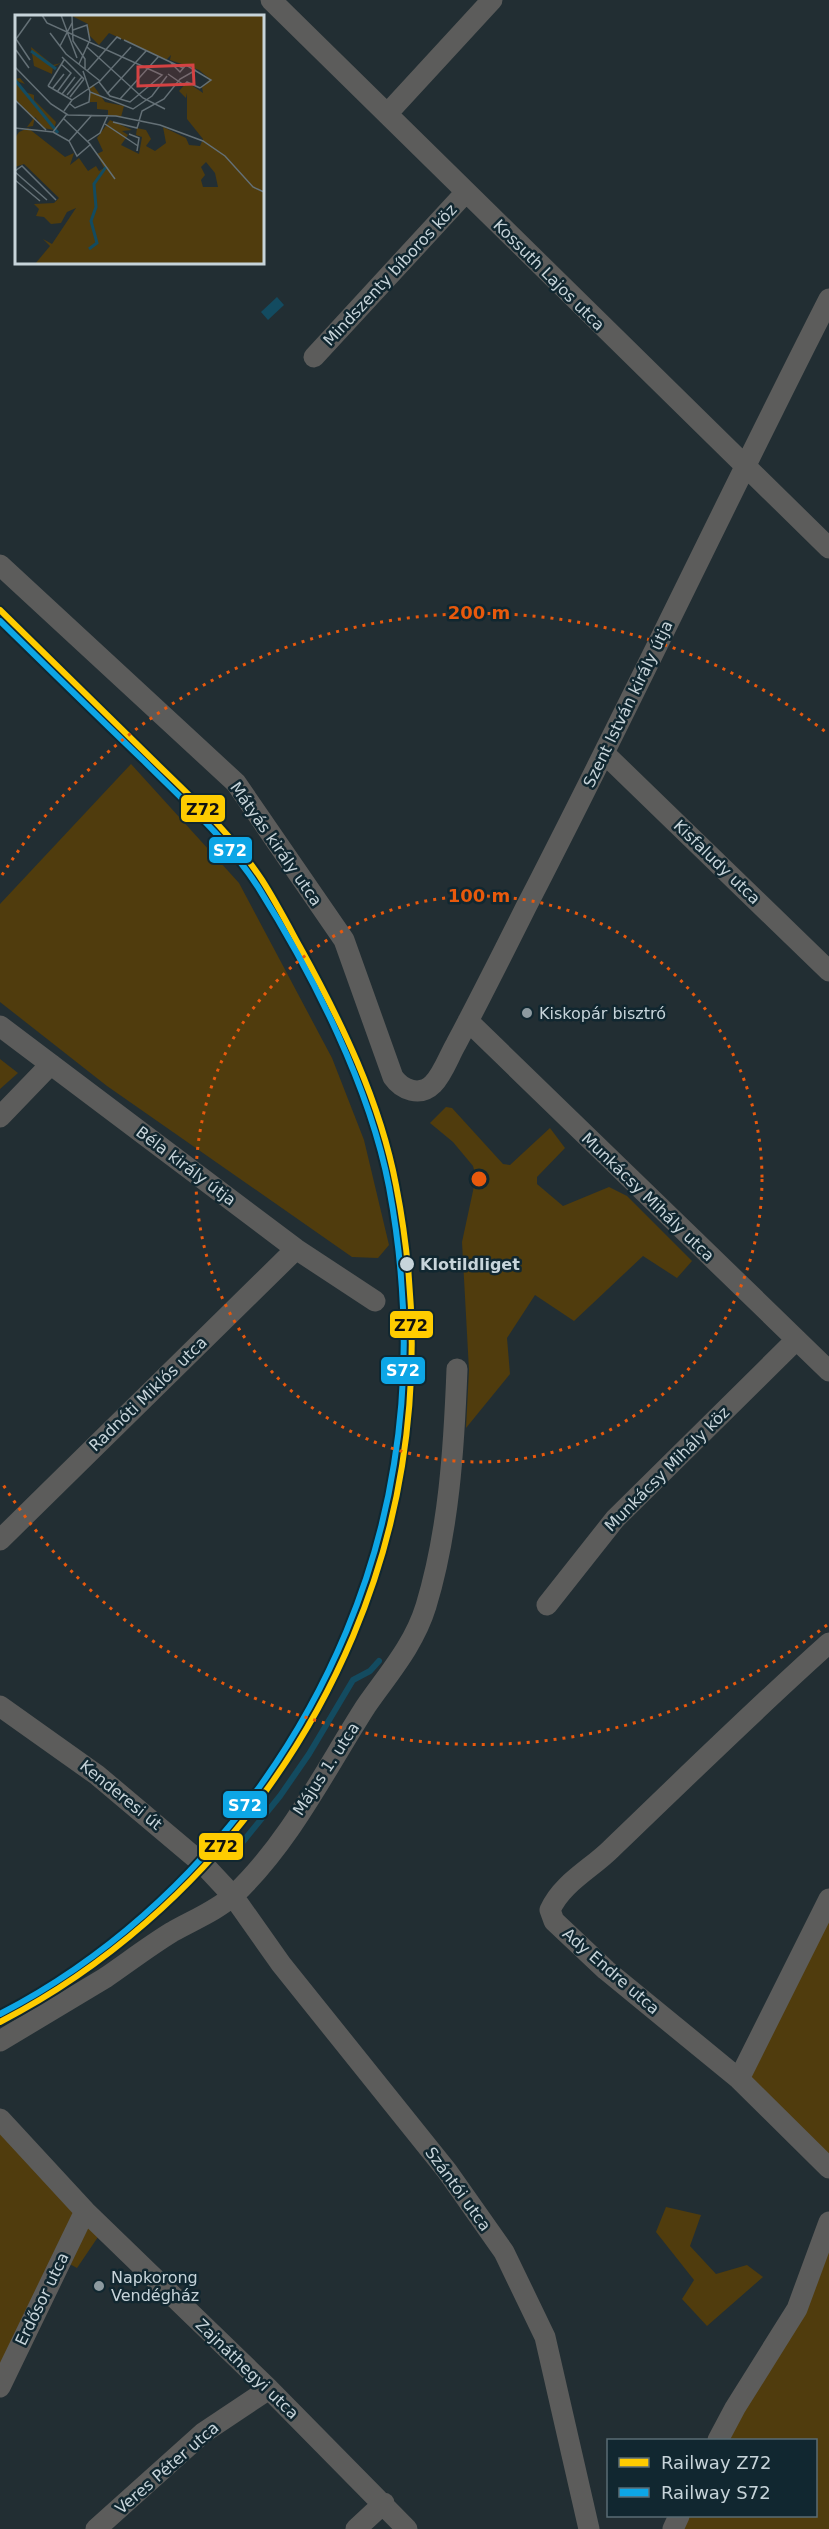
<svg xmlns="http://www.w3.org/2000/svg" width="829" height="2529" viewBox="0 0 829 2529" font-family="'DejaVu Sans',sans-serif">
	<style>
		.green { fill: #503c0d }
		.water { fill: #134b60 }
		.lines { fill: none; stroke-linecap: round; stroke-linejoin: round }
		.stream { stroke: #134b60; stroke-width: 6 }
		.minor { stroke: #5c5c5b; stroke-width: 21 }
		.rail-1-casing { stroke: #112730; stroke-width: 10 }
		.rail-2-casing { stroke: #112730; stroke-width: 10 }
		.rail-1 { stroke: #fecc00; stroke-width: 6 }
		.rail-2 { stroke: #0da6e6; stroke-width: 6 }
		.ring { fill: none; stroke: #e8590c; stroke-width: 3; stroke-dasharray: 3 6 }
		.poi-dot { fill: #8d9aa0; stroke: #112730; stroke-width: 2 }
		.stop-dot { fill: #c7d4da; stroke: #112730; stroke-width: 2 }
		.labels { text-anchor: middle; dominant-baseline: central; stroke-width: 5; stroke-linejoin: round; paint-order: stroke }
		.street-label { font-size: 16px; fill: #c7d4da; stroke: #112730 }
		.poi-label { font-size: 16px; fill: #c7d4da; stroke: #112730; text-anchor: start }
		.stop-label { font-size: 16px; font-weight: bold; fill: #c7d4da; stroke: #112730; text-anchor: start }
		.inset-river { fill: none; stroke: #134b60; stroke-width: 3 }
		.inset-road { fill: none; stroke: #647076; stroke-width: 1.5 }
		.view { fill: #d44243; fill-opacity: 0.15; stroke: #d44243; stroke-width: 3 }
		.inset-edge { fill: none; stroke: #c7d4da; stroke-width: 3 }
		.centre { fill: #e8590c; stroke: #112730; stroke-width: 3 }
		.ring-label { font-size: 18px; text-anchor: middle; font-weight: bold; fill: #e8590c; stroke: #112730; stroke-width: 5; stroke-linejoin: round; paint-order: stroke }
		.line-badge { stroke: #112730; stroke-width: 2 }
		.badge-label { font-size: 16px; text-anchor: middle; font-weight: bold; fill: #fff }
		.pale-badge-label { font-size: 16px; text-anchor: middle; font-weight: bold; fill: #111 }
	</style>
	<rect width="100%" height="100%" fill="#222e33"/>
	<path class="green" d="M131 764 239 883 332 1058 364 1140 389 1245 378 1258 352 1257 107 1086 0 1002V904Z
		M0 1059 18 1073 0 1089Z
		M446 1107 452 1108 503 1164 510 1165 550 1128 565 1148 537 1177V1184L563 1206 609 1187 627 1196 692 1261 677 1278 643 1256 574 1321 535 1295 507 1338 510 1374 466 1428 469 1370 462 1242 476 1177 473 1166 453 1142 430 1123Z
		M829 1899V2168L739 2079Z
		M0 2119 85 2211 0 2387Z
		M666 2207 701 2215 690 2246 716 2274 747 2265 763 2277 707 2326 682 2299 694 2280 656 2232Z
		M829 2222V2529H673L679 2516H816V2440H718L797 2309Z
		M81 2228H89L98 2237 77 2268 64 2261Z"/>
	<path class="water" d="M277 297 284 305 268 320 261 312Z"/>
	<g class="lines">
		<path class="stream" d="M238 1856 241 1844 280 1796 309 1754 353 1680 370 1671 379 1661"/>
		<path class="minor" d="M271 0 829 548
			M387 114 492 0
			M314 357 466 192
			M0 565 236 783 344 940 393 1077C402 1090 420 1097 433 1084 443 1074 449 1056 456 1044 480 999 503 953 526 907 630 706 726 501 829 299
			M605 754 829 971
			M468 1021 829 1371
			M0 1026 296 1249 375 1301
			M0 1117 51 1064
			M0 1540 296 1249
			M547 1605 615 1519 796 1340
			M829 1643C754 1710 683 1780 611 1849 591 1869 562 1883 550 1910L554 1921 606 1970 739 2079 829 2168
			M0 1706 97 1775 205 1866 233 1896 281 1964 447 2171 504 2252 545 2337 589 2529
			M0 2041C35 2020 70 1999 105 1978 127 1963 149 1946 172 1932 193 1920 216 1911 234 1895 290 1842 325 1770 366 1706 389 1673 414 1645 426 1606 449 1530 454 1448 457 1369
			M739 2079 829 1899
			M0 2119 85 2211 269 2389 407 2529
			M0 2387 85 2211
			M718 2440 735 2408 797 2309 829 2222
			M96 2529 203 2433 269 2389
			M356 2529 384 2503
			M673 2529 679 2516"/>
		<defs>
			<path id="rail-1" d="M0 610C51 660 102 710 153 760 192 798 232 834 262 880 276 902 288 925 300 947 341 1021 380 1101 396 1185 414 1277 417 1373 402 1466 365 1699 210 1914 0 2022"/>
			<path id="rail-2" d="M0 621C48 668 96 715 145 762 185 802 227 839 258 887 312 973 370 1087 389 1187 406 1279 409 1373 394 1464 358 1693 206 1908 0 2014"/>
		</defs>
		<use href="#rail-1" class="rail-1-casing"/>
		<use href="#rail-2" class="rail-2-casing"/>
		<use href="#rail-1" class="rail-1"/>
		<use href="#rail-2" class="rail-2"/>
	</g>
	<g class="ring">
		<circle cx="479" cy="1179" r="283"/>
		<path d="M827 1625A566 566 0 0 1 2 1483M2 875A566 566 0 0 1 827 733"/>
	</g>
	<g class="poi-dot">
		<circle cx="527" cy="1013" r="6"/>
		<circle cx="99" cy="2286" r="6"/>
	</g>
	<circle class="stop-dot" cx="407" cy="1264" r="8"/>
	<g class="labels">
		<g class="street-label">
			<text transform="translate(390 275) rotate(-47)">Mindszenty bíboros köz</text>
			<text transform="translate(549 275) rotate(45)">Kossuth Lajos utca</text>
			<text transform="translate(628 704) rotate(-64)">Szent István király útja</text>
			<text transform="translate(276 844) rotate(55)">Mátyás király utca</text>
			<text transform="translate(717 862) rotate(44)">Kisfaludy utca</text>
			<text transform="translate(186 1166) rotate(37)">Béla király útja</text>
			<text transform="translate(648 1197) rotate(44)">Munkácsy Mihály utca</text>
			<text transform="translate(148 1394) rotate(-44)">Radnóti Miklós utca</text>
			<text transform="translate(667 1469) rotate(-45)">Munkácsy Mihály köz</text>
			<text transform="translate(326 1769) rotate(-57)">Május 1. utca</text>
			<text transform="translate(121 1795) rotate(39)">Kenderesi út</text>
			<text transform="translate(611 1971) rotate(41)">Ady Endre utca</text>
			<text transform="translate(458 2189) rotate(54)">Szántói utca</text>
			<text transform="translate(42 2299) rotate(-64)">Erdősor utca</text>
			<text transform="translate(247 2369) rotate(44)">Zajnáthegyi utca</text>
			<text transform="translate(167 2468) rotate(-41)">Veres Péter utca</text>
		</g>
		<g class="poi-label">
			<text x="539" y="1013">Kiskopár bisztró</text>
			<text x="111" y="2277">Napkorong<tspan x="111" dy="18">Vendégház</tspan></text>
		</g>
		<g class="stop-label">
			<text x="420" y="1264">Klotildliget</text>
		</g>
	</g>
	<g transform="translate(15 15)">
		<rect width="249" height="249" fill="#222e33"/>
		<path d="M55 0H249V249H20L35 231 28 224 37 229 61 193 52 197 46 208 36 209 29 202 21 201 24 194 19 189 39 188 44 183 9 149 0 152V123L4 117 13 113 50 142 59 138 55 150 64 143 73 156 81 151 84 156 89 153 82 139 88 136 82 123 95 105 117 115 107 116 113 120 106 130 124 139 127 122 121 120 122 113 131 115 136 124 131 131 140 136 151 128 148 112 171 123 174 130 185 131 188 124 172 104V78L171 83 164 76 172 67 188 78 187 72 195 64 184 55 155 45 156 40 151 45 94 18 84 30 74 20 73 9ZM191 147 200 158 203 172H188L186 165 190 160 186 152ZM16 32 38 50 46 48 38 52 37 59 19 51ZM5 63 10 69 2 66 10 77 19 80V85L41 107 39 115 29 113 20 102 18 111 12 112 18 104 0 84V64ZM78 70 90 87 109 91 106 102 93 100V95L82 94V87H75V78H79L73 74Z" fill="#503c0d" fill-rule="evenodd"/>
		<path class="inset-river" d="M16 36 41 54M0 65 43 118M74 234 82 228 76 206 81 192 79 169 91 152"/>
		<path class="inset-road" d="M27 0 32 8 147 60 115 87 95 81 84 67M46 0 62 43M57 1 58 26 70 44V54M58 15 72 10 75 26M35 18 51 39 85 66M109 25 168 53M45 31 57 8M72 32 128 83 150 94M1 35 14 53M47 42 69 64M15 45 1 24 16 3M156 48 165 57 171 50 196 65 185 73M64 49 74 27M0 52 36 89 53 100 101 101 145 110 188 126 210 141 238 172 249 177M68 56 75 77 118 94 137 81 152 61M72 56 102 22 106 24M153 59 169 70 172 67 185 73M33 71 49 45M33 71 57 85M37 74 49 59M42 77 56 58 46 49M47 79 60 62M92 79 131 36M52 80 67 62M55 82 69 64M105 84 144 41M0 85 31 115M54 88 60 93 74 87 75 77M49 96 57 85 85 66 116 32M49 104 74 128 100 164M124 106 127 96 149 84 165 64 181 55M98 107 122 113 124 107M90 109 123 131M0 113 38 117 52 99M38 117 54 126 62 141 76 129M114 119 124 123 122 136M54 126 77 100M73 126 85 118 93 100M0 156 7 151 41 185M0 157 32 185M0 165 25 186"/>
		<path class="view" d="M178 50 179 69 123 71V52Z"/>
		<rect width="249" height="249" class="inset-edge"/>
	</g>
	<circle cx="479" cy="1179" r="9" class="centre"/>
	<g class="ring-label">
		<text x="479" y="619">200 m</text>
		<text x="479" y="902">100 m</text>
	</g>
	<g class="line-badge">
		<rect x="180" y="794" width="46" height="29" rx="6" fill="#fecc00"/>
		<rect x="208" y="836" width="45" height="28" rx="6" fill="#0da6e6"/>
		<rect x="389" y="1310" width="45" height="29" rx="6" fill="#fecc00"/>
		<rect x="380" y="1356" width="46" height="29" rx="6" fill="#0da6e6"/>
		<rect x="222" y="1790" width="46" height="29" rx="6" fill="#0da6e6"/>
		<rect x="198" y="1832" width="46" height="29" rx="6" fill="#fecc00"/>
	</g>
	<g class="badge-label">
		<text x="230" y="856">S72</text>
		<text x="403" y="1376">S72</text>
		<text x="245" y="1811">S72</text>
	</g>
	<g class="pale-badge-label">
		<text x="203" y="815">Z72</text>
		<text x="411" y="1331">Z72</text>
		<text x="221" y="1852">Z72</text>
	</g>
	<rect x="607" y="2439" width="210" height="78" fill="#112730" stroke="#5a6c74" stroke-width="1.5"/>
	<rect x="619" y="2458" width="30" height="9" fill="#fecc00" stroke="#5a6c74" stroke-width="1.5"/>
	<text x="661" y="2469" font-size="18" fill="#c7d4da">Railway Z72</text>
	<rect x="619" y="2488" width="30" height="9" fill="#0da6e6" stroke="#5a6c74" stroke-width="1.5"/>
	<text x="661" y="2499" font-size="18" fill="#c7d4da">Railway S72</text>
</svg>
